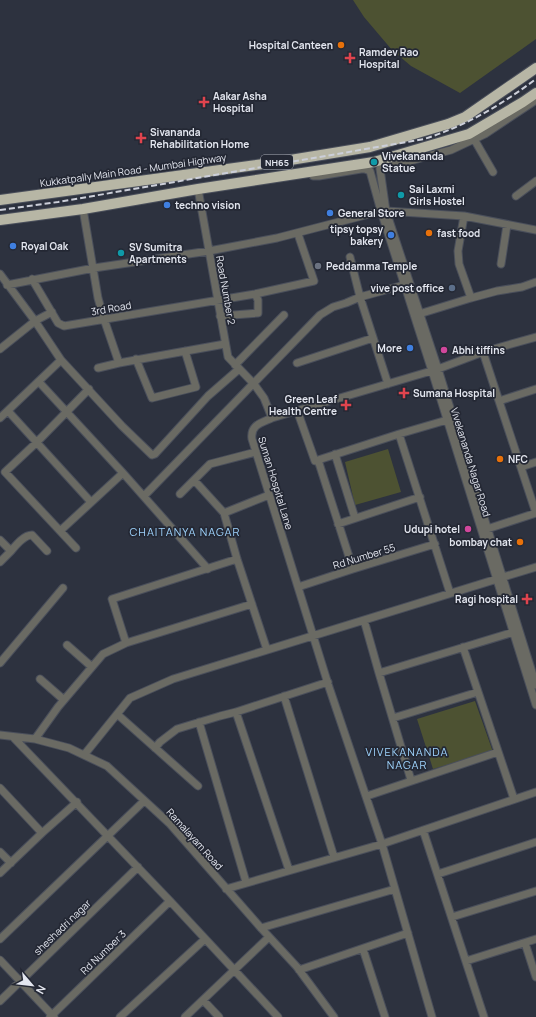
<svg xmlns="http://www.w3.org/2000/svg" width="536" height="1017" viewBox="0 0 536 1017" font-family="Manrope,sans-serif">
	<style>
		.green { fill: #4d5232 }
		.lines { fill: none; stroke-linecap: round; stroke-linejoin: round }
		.minor-casing { stroke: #4a4f5b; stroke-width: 9 }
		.highway-casing { stroke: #4a4f5b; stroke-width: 12 }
		.minor { stroke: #6a6a63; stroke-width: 7 }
		.highway { stroke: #b7b6a5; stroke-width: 10 }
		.rail { stroke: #cccfd9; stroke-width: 2; stroke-dasharray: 6 3; stroke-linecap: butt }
		.food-dot { fill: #e8710a; stroke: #242834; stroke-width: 1.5 }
		.health-dot { fill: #e0444e; stroke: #242834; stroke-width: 1.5 }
		.culture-dot { fill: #0f9aa8; stroke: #242834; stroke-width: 1.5 }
		.shop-dot { fill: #3f7fe0; stroke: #242834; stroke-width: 1.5 }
		.worship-dot { fill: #6b7280; stroke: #242834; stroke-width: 1.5 }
		.service-dot { fill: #5c6f8a; stroke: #242834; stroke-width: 1.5 }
		.hotel-dot { fill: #d1479c; stroke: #242834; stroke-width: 1.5 }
		.labels { text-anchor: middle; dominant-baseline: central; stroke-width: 3.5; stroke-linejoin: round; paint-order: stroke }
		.shield { fill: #242834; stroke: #aaadb7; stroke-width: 1 }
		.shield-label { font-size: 9px; font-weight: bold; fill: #e3e6ef }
		.poi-label { font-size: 10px; font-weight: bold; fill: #e3e6ef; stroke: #242834; text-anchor: start }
		.street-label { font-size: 10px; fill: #e3e6ef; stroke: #242834 }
		.neighbourhood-label { font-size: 11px; letter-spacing: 1px; fill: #9fd4fe; stroke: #242834 }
	</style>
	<rect width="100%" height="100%" fill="#2d323f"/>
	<path class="green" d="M353 0H536V39L460 93 411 66 392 50 364 17Z
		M388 449 401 492 355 505 345 462Z
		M475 701 493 752 433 769 417 719Z"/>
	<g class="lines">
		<defs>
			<path id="minor" d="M474 139 493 172
				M385 159 380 169 386 211 438 369 536 685
				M380 169 451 150 485 134 536 100
				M310 172 313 176H319L361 169H365L370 171 381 211 432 371 536 705
				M198 189 228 357 254 384 264 398 272 418
				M516 196 536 181
				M83 209 98 298 104 319 119 363 225 344
				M386 211 464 216 536 230
				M464 216 458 251 459 264 471 298
				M350 257 360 297 388 384
				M501 264 507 225
				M0 274 35 321 61 360 122 426 152 455 155 454 208 396 239 369
				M32 279 58 323 64 326 255 294 314 281 298 234
				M7 285 94 268 209 251 277 238 381 211
				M419 314 471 298 497 291 522 287 536 282
				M220 316 258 313V300L255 294
				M0 349 35 321 52 312
				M483 352 536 337
				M136 359 152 398 196 387 185 351
				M297 363 373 338
				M235 365 284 315
				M98 368 119 363
				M39 382 123 473 208 569
				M297 410 315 461 399 434 447 420
				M8 411 91 502
				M0 418 61 360
				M399 434 450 593
				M335 454 355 518
				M318 460 353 569
				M521 467 536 462
				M180 494 194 480
				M144 496 320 315 333 307 346 303 360 297 404 285
				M224 513 194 480 210 464 256 452
				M338 524 420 497
				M487 529 536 513 499 401 536 389
				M60 531 123 473
				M0 540 11 551 0 562
				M76 548 5 472 36 443 89 389
				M11 551C16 545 24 535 32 535L47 551
				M298 587 353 569 435 544
				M364 620 379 673 514 632
				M126 643 112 599 237 559
				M67 645 92 667
				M463 647 514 799
				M267 650 237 559 224 513 269 495
				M0 663 63 588
				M379 673 411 780
				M40 679 64 700
				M284 696 334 857
				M236 712 289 870
				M117 714 198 786
				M393 718 478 692
				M199 722 246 882
				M0 735 35 739 69 748 107 766 170 824 261 928 297 967 334 1017
				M13 737 170 901 278 1017
				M35 739 58 707 103 654 126 643 252 604
				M155 748 160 742 177 729 220 716 236 712 328 682
				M84 755 130 698 173 679 536 567
				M0 788 42 833
				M367 796 498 752
				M423 830 484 1017
				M0 852 11 863
				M0 873 42 833 77 802
				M438 874 536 842
				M226 889 382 844 536 792
				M452 917 536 891
				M261 928 395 889
				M0 939 144 801
				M525 943 536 977
				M363 949 385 1017
				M0 960 54 1017
				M466 961 536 939
				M299 970 408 933
				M203 1000 219 1017
				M0 1001 138 867
				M50 1017 170 901
				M120 1017 205 939
				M185 1017 269 937
				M432 1017 382 844 329 687 252 439C250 425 261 423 272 418L438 369 483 352 499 401"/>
			<path id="highway" d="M0 200 278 162 370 147 448 124 465 117 536 68
				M0 220 83 209 198 189 374 162 469 134 523 102 536 93"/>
		</defs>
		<use href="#minor" class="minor-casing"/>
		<use href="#highway" class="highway-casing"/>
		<use href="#minor" class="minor"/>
		<use href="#highway" class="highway"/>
		<path class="rail" d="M0 210 58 202 424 139C466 126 501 105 536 79"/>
	</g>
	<g class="food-dot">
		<circle cx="341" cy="45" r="4"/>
		<circle cx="429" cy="233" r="4"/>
		<circle cx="500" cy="459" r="4"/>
		<circle cx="520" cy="542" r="4"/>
	</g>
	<g class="health-dot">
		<path d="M348 52h4v4h4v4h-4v4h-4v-4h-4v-4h4z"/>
		<path d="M202 96h4v4h4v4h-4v4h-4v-4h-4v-4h4z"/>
		<path d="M139 132h4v4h4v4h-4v4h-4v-4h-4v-4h4z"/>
		<path d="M402 387h4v4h4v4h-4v4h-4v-4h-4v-4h4z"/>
		<path d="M344 399h4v4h4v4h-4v4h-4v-4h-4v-4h4z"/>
		<path d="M525 593h4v4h4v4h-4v4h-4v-4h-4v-4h4z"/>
	</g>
	<g class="culture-dot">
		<circle cx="374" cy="162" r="4"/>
		<circle cx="401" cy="195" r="4"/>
		<circle cx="121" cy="253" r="4"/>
	</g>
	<g class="shop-dot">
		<circle cx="167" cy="205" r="4"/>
		<circle cx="330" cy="213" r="4"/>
		<circle cx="391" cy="235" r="4"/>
		<circle cx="13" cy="246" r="4"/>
		<circle cx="410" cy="348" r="4"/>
	</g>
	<circle class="worship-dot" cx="318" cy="266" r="4"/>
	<circle class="service-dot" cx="452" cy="288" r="4"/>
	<g class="hotel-dot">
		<circle cx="444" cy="350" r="4"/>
		<circle cx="468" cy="529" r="4"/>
	</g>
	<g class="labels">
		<rect class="shield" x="261" y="155" width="32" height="14" rx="3"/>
		<g class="shield-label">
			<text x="277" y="162">NH65</text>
		</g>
		<g class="poi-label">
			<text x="333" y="45" text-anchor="end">Hospital Canteen</text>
			<text x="359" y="52">Ramdev Rao<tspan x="359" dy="12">Hospital</tspan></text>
			<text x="213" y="96">Aakar Asha<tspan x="213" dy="12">Hospital</tspan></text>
			<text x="150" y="132">Sivananda<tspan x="150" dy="12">Rehabilitation Home</tspan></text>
			<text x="382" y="156">Vivekananda<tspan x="382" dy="12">Statue</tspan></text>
			<text x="409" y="189">Sai Laxmi<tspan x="409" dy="12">Girls Hostel</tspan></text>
			<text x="175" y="205">techno vision</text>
			<text x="338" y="213">General Store</text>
			<text x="383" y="229" text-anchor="end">tipsy topsy<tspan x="383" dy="12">bakery</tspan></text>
			<text x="437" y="233">fast food</text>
			<text x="21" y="246">Royal Oak</text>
			<text x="129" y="247">SV Sumitra<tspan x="129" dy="12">Apartments</tspan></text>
			<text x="326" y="266">Peddamma Temple</text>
			<text x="444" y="288" text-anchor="end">vive post office</text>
			<text x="402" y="348" text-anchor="end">More</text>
			<text x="452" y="350">Abhi tiffins</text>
			<text x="413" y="393">Sumana Hospital</text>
			<text x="337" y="399" text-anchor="end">Green Leaf<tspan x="337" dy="12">Health Centre</tspan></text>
			<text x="508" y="459">NFC</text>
			<text x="460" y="529" text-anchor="end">Udupi hotel</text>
			<text x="512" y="542" text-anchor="end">bombay chat</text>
			<text x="518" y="599" text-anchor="end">Ragi hospital</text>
		</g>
		<g class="street-label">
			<text transform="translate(133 170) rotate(-8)">Kukkatpally Main Road - Mumbai Highway</text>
			<text transform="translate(226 290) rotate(80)">Road Number 2</text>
			<text transform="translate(111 308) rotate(-10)">3rd Road</text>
			<text transform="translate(471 462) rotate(73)">Vivekananda Nagar Road</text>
			<text transform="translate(276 483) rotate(73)">Suman Hospital Lane</text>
			<text transform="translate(364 556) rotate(-17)">Rd Number 55</text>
			<text transform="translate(195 839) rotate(48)">Ramalayam Road</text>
			<text transform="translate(62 927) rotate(-44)">sheshadri nagar</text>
			<text transform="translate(103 952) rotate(-44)">Rd Number 3</text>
		</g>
		<g class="neighbourhood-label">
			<text x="185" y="531">CHAITANYA NAGAR</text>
			<text x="407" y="751">VIVEKANANDA<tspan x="407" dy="13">NAGAR</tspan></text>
		</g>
	</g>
	<g transform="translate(32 985) rotate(118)" stroke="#242834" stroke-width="3" paint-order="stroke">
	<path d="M0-3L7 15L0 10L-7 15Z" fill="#e3e6ef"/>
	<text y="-6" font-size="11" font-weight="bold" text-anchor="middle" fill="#e3e6ef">N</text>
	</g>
</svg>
